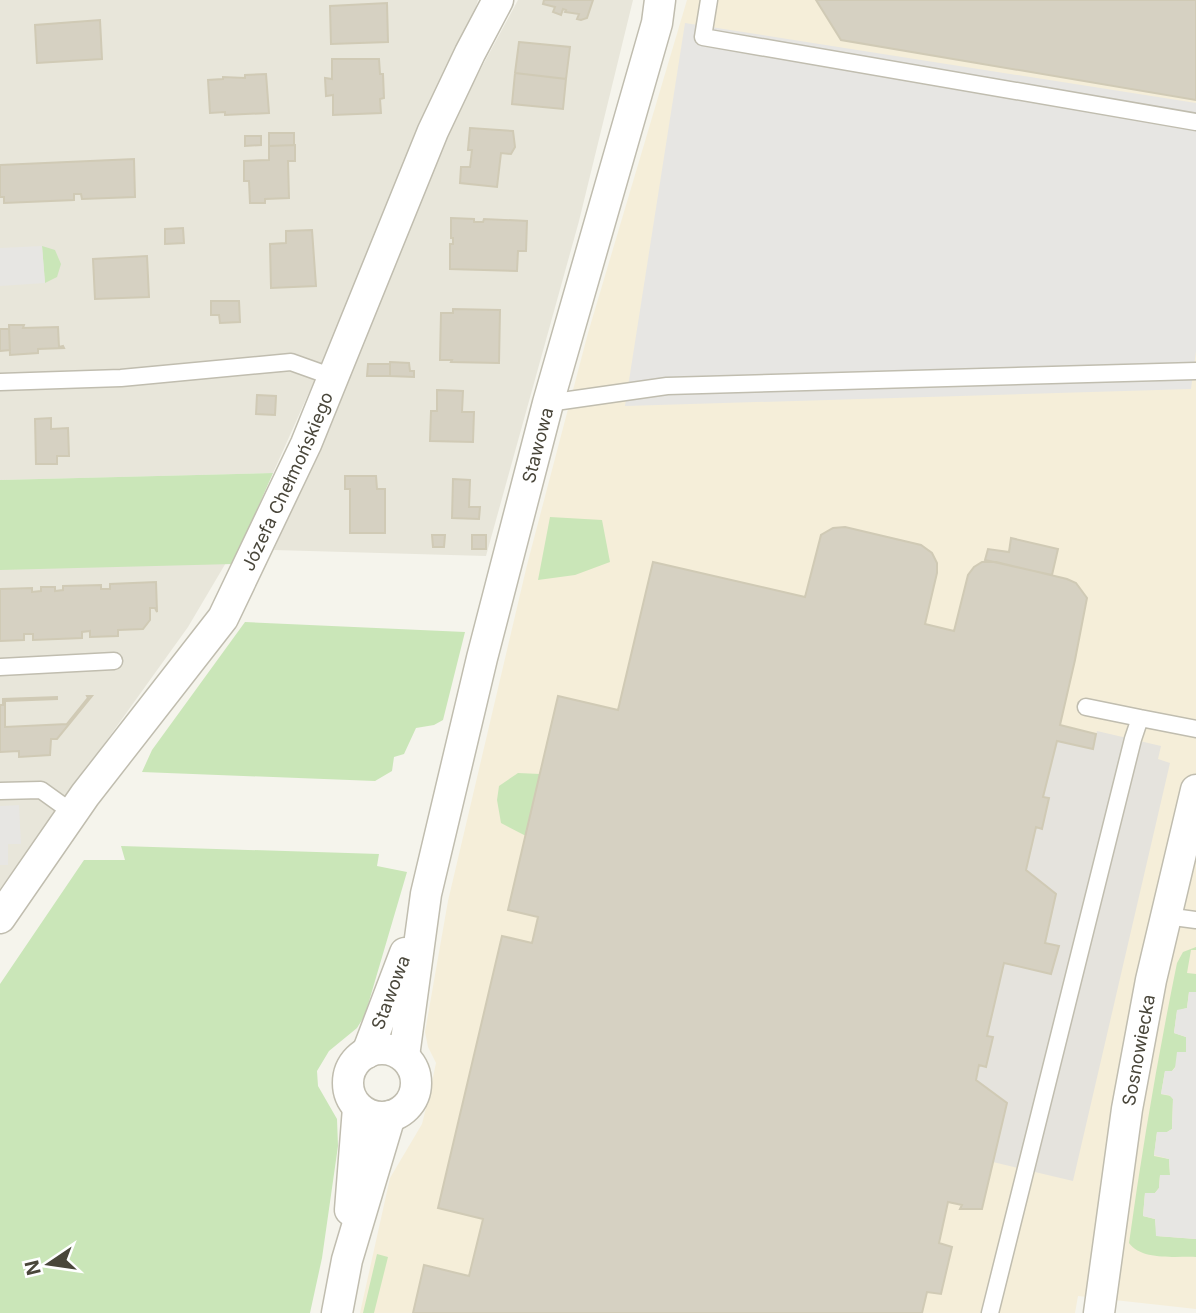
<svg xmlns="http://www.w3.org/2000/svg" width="1196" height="1313" viewBox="0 0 1196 1313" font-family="Inter,sans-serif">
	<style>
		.residential { fill: #e8e6da }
		.commercial { fill: #f5eed9 }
		.industrial { fill: #e5e3dd }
		.green { fill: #cae6b8 }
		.parking { fill: #e7e6e3 }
		.building { fill: #d6d1c2; stroke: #d0cab5; stroke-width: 2 }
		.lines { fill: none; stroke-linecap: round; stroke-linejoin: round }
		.lane-casing { stroke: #c0bdaf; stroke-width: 19 }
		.street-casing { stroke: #c0bdaf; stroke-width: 33 }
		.lane { stroke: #fff; stroke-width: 16 }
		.street { stroke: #fff; stroke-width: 30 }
		.labels { text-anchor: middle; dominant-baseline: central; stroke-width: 5; stroke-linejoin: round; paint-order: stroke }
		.street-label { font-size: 18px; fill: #49463a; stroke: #fff }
	</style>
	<rect width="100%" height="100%" fill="#f5f4ec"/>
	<path class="residential" d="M0 0H478L465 43 273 473 0 480Z
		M518 0H633L579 221 486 556 274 550 457 113Z
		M227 561 188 627 0 889V569Z"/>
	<path class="commercial" d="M687 0H1196V1309L1078 1296 1075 1313H360L390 1178 422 1124 429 1096 436 1063 428 1047 425 1032 448 901 527 565 588 333Z"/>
	<path class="industrial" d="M1097 731 1161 746 1158 759 1170 763 1073 1181 993 1162 1006 1103 976 1080 979 1065 986 1066 993 1038 987 1036 1004 963 1051 974 1059 947 1045 943 1056 894 1026 870 1036 827 1042 828 1049 799 1043 797 1057 741 1093 749Z"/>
	<path class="green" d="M42 246 55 250 61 264 57 277 45 283Z
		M273 473 233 564 0 570V480Z
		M550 517 602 520 610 562 575 575 538 580Z
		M245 622 465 632 443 720 434 725 416 728 404 754 394 757 392 771 375 781 142 772 152 750Z
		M518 773 540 774 526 836 501 823 497 800 499 786Z
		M121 846 379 854 377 866 407 872 365 1015 357 1028 329 1051 317 1071 318 1086 337 1119 338 1146 322 1258 310 1313H0V984L84 860H125Z
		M1196 947V950H1191L1187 973 1196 974V992H1189L1187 1008 1177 1011 1174 1033 1186 1037V1053L1172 1071H1165L1161 1094 1171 1096 1173 1099 1172 1129 1167 1132H1157L1154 1156 1169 1159 1170 1175H1160L1159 1188 1155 1193H1145L1143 1216 1155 1219 1157 1236 1196 1239V1257C1176 1256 1142 1261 1129 1243 1142 1149 1158 1056 1177 963L1183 952Z
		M377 1254 388 1257 374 1313H363Z"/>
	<path class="parking" d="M685 23 1196 103V351L1191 389 625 406Z
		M42 246 45 283 0 286V248Z
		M19 805 21 844H8V865H0V806Z
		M1189 992H1196V1239L1156 1236 1155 1219 1143 1216 1145 1193H1155L1159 1188 1160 1175H1170L1169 1159 1154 1155 1157 1132H1167L1172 1129 1173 1099 1169 1095 1161 1094 1165 1071H1172L1175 1068 1177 1052H1186V1037L1174 1033 1177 1010 1187 1008Z"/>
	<path class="building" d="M544 0H593L587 18 581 20 577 19 579 14 565 12 566 10 563 9 561 15 553 12 555 7 543 4Z
		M816 0H1196V100L841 40Z
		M387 3 388 42 331 44 330 6Z
		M100 20 102 59 37 63 35 25Z
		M519 42 570 47 566 79 515 73Z
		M332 59H379L380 74H383L384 98 380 99 381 113 333 115V95L326 96 325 78 332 79Z
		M515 73 566 79 563 109 512 104Z
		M266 74 269 113 225 115V112L210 113 208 80 223 79V77L245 78V75Z
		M470 128 513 131 515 147 511 154 501 153 497 187 460 183 461 167H470L472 150H468Z
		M269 133H294V145L269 146Z
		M245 136H261V145L245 146Z
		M295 145V161H288L289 198 265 199V203H250L249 181H244V161L269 160V146Z
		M134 159 135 197 82 199 81 194H74V200L4 203V197H0V165Z
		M451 218 474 219V222H483L484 219 527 221 526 251H518L517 271 450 269V244H453V238H451Z
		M183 228 184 243 165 244V229Z
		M312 230 316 286 271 288 270 244 286 243V231Z
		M147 256 149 297 95 299 93 259Z
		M211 301H239L240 322 220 323 219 315H211Z
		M453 309 500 310 499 363 451 362 452 360H440L441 313H453Z
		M9 325H24L23 328 58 327 59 347 63 346 64 348 38 349V353L10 355Z
		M0 329H9L10 350 0 351Z
		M390 362 409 363 410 371H414V377L390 376Z
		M368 364H390V376H367Z
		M437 390 463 391 462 412H474L473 442 430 441 431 411H437Z
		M257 395 276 396 275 415 256 414Z
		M51 418V429L68 428 69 456H57V464H36L35 419Z
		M345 476H376L377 489H385V533H350V489H345Z
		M453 479 470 480 469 507H480L479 519 452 518Z
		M845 527 921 545 932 553 937 563V573L925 624 954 631 968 575 974 567 982 562H996L1067 579 1076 583 1087 598 1075 660 1060 725 1096 734 1093 749 1057 741 1043 797 1049 798 1042 829 1036 827 1026 870 1056 894 1045 943 1059 946 1051 974 1004 963 987 1036 993 1037 986 1067 979 1065 976 1080 1007 1103 982 1209H960L962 1205 948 1202 939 1243 952 1247 941 1294 927 1292 922 1313H413L424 1265 469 1276 483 1219 438 1208 502 936 532 943 538 917 508 910 558 696 618 710 653 562 805 597 821 535 833 528Z
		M432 535H445L444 547H433Z
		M472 535H486V549H472Z
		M1011 538 1058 549 1052 575 985 560 988 549 1009 552Z
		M156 582 157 612 155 608H150V620L143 629 118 630V636L90 637V631L82 632V638L33 640V634H24V640L0 641V589L32 588V592L41 591V587H55V591L63 590V586L101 585V589H110V584Z
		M87 696H92L57 739H51L50 755 19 757V751L0 752V705H3V699L57 697V699L5 701V727L67 724 88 698Z"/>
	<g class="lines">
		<defs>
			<path id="lane" d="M709 0 703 37 1196 122
				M0 382 121 378 291 362 333 377
				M548 403 667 386 1196 371
				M0 667 114 661
				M1086 707 1140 718
				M0 791 41 790 73 813
				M1166 916 1196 920
				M990 1313 1133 739 1140 718 1196 729"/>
			<g id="street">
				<path id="s1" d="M0 918 85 795 223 618 306 444 433 131 470 53 498 0"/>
				<circle cx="382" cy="1083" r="34"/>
				<path id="s2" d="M367 1053 405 953"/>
				<path id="s3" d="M404 1056 426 894 482 658 548 403 657 23 660 0"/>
				<path d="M350 1210 358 1108"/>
				<path d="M337 1313 347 1260 390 1116"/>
				<path id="s4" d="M1099 1313 1127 1109 1151 980 1196 790"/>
			</g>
		</defs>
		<use href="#lane" class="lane-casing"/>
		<use href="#street" class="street-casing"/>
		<use href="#lane" class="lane"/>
		<use href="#street" class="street"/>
	</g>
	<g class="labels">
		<g class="street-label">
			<text stroke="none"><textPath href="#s3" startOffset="626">Stawowa</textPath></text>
			<text stroke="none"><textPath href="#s1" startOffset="525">Józefa Chełmońskiego</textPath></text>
			<text stroke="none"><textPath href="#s2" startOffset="65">Stawowa</textPath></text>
			<text stroke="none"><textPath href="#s4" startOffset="266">Sosnowiecka</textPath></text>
		</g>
	</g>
	<g transform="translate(49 1264) rotate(257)" stroke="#ffffff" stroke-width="5" paint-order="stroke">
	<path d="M0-5L12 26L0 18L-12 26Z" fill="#49463a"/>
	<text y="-10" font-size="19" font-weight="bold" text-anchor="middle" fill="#49463a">N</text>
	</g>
</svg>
